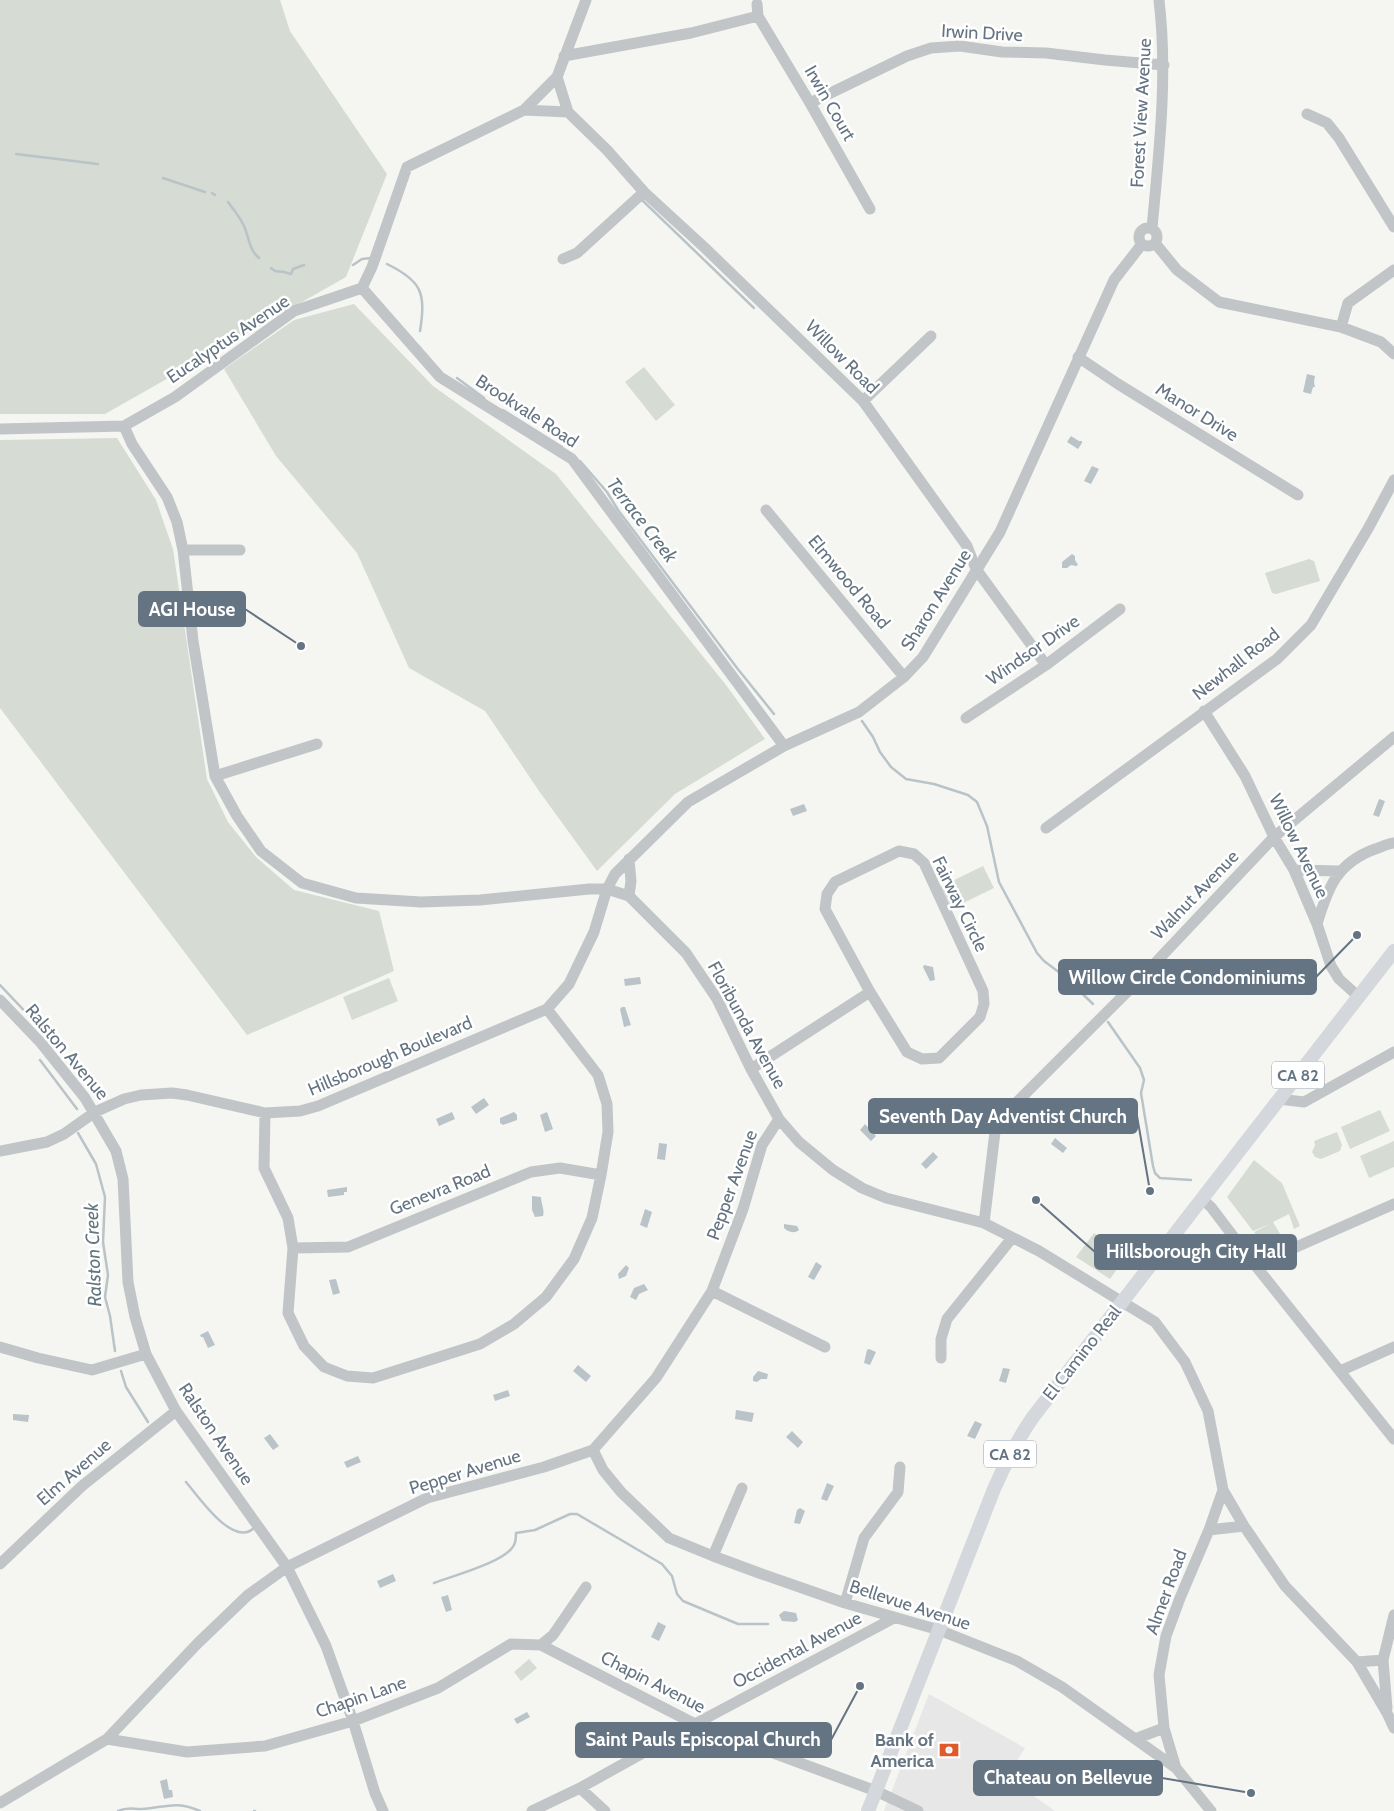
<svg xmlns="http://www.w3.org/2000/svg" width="1394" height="1811" viewBox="0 0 1394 1811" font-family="Cabin,sans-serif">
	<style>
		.built { fill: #e6e7e6 }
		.green { fill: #d6dcd3 }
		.water { fill: #b9c3c8 }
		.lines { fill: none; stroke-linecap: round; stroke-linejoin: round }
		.stream { stroke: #b9c3c8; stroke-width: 2.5 }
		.minor { stroke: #c1c5c8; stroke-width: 11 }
		.major { stroke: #d4d8dc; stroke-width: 14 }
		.labels { text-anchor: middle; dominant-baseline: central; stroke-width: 5; stroke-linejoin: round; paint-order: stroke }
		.shield { fill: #fff; stroke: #939ea8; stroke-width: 1 }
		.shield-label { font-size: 16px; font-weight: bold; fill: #657482 }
		.street-label { font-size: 18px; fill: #657482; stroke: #fff }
		.poi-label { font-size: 18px; font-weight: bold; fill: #657482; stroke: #fff; text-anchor: end }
		.water-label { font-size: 19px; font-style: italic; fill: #61767f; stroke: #fff }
		.leader { fill: none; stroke: #657482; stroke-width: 2 }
		.callout-dot { fill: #657482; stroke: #fff; stroke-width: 2 }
		.callout { fill: #657482; stroke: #657482; stroke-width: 2 }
		.callout-label { font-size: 19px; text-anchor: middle; font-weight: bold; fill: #fff }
	</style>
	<rect width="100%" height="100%" fill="#f5f6f2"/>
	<path class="built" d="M929 1694 1025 1748 1007 1777 1055 1811H884Z"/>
	<path class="green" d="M0 0H280L290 31 387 174 346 277 105 414H0Z
		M354 304 433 386 556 474 726 685 765 739 675 794 597 871 539 791 485 711 409 668 357 553 276 456 224 369 294 320Z
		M644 367 675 405 656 421 625 382Z
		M117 438 156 500 173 549 207 779 228 822 256 857 294 890 379 911 394 971 247 1035 0 708V440Z
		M1309 559 1314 561 1320 581 1276 594 1272 593 1265 573Z
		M983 866 994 888 951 909 940 887Z
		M389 978 398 1001 352 1020 343 997Z
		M1380 1110 1390 1131 1350 1149 1341 1127Z
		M1337 1132 1342 1145 1340 1151 1321 1159 1315 1157 1312 1152 1315 1145 1314 1141Z
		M1394 1141V1167L1369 1178 1360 1156Z
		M1254 1160 1282 1183 1300 1226 1294 1229 1289 1214 1273 1222 1282 1237 1263 1244 1254 1232 1270 1224 1253 1231 1227 1197Z
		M1094 1233 1125 1258 1110 1279 1076 1257Z
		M529 1659 537 1668 521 1681 514 1672Z"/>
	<path class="water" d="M1307 374 1315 376 1314 382 1315 387H1313L1311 394 1303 392Z
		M1071 436 1079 441H1082V443L1078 449 1067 442Z
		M1092 466 1099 469 1091 484 1084 481Z
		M1072 554 1075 556V560L1078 565 1076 566 1071 565 1067 568H1062V562Z
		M1379 799 1385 801 1379 817 1373 815Z
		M804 804 807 811 793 816 790 809Z
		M924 965 933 967 935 980 930 981 923 967Z
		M640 977 641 984 625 986 624 979Z
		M622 1007H625L631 1025 624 1027 620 1009Z
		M484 1098 489 1105 476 1114 471 1107Z
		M452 1112 455 1119 439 1126 436 1119Z
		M514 1112 517 1115V1120L503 1125 500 1123V1118Z
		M547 1112 553 1129 545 1132 540 1115Z
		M865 1124 876 1136 871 1141 860 1130Z
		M1055 1138 1067 1148 1063 1153 1051 1144Z
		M659 1143 667 1144 665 1160 657 1159Z
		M933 1152 938 1157 926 1169 921 1164Z
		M347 1187V1192H344V1195L328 1197 327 1190Z
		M532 1196 541 1197C541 1204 545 1210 543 1216L535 1217 532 1210Z
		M645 1209 652 1212 647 1228 640 1225Z
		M784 1224 797 1226 799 1230C794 1234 788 1232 784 1228Z
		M816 1262 822 1266 814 1280 808 1277Z
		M626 1265 629 1268 626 1276 619 1279 618 1274Z
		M336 1279 340 1293 333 1295 329 1280Z
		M644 1284 648 1290 639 1294 636 1300 630 1297 634 1288Z
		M208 1331 215 1345 208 1348 203 1337H201L200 1335Z
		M869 1349 876 1352 870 1365 864 1363 867 1350Z
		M578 1365 591 1376 586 1382 573 1371Z
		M1003 1368 1010 1369 1006 1383 999 1381Z
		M758 1371 768 1374 767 1379H761L757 1382 753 1381V1377Z
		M508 1390 510 1396 495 1401 493 1395Z
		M736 1410 754 1413 752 1422 735 1419Z
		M13 1414 29 1415 28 1422 13 1420Z
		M975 1421 982 1424 975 1439 967 1436Z
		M792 1431 803 1442 798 1448 786 1437Z
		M270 1434 279 1446 273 1450 264 1438Z
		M358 1456 361 1462 347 1468 344 1462Z
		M827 1483 834 1486 827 1501 821 1499Z
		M800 1508 805 1511 800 1524 794 1523 797 1510Z
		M393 1574 396 1581 380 1588 377 1581Z
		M448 1595 452 1610 446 1612 441 1597Z
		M784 1611 796 1613 798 1620 795 1622 782 1621 779 1615Z
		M658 1622 666 1626 659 1641 651 1637Z
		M527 1712 530 1717 517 1724 514 1719Z
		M167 1779 169 1790H172L173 1797 164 1799 160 1781Z"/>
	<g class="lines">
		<path class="stream" d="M16 154 98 164
			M163 178 205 192
			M212 193 215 195
			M642 200 754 308
			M228 202C234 210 240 217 244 226 249 237 249 250 259 258
			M387 264C422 281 426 293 420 331
			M353 265 362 259 371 258
			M271 268 275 271 284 272 291 274 293 269 304 265
			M457 378 484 398
			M503 410 562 447
			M580 461 607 492 618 510 737 668 774 714
			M862 721 873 737 880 752 891 767 906 779 934 784 968 795 977 802 987 826 999 882 1037 953 1044 961 1064 976 1093 1004
			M0 985 51 1039
			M1108 1022 1140 1068 1144 1080 1141 1093 1153 1166 1155 1173 1160 1178 1191 1180
			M40 1060 77 1109
			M78 1133 96 1164 105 1197 103 1242 108 1275 105 1297 110 1316 115 1351
			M121 1371 126 1387 148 1422
			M186 1482C198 1496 233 1548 254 1528
			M434 1583C452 1576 506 1562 514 1545 516 1541 516 1537 516 1533L535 1530 570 1514H577L662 1564 672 1576 677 1594 683 1601 738 1624H768
			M118 1811C127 1807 132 1809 141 1809 166 1808 174 1800 200 1811
			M254 1811H255"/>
		<path class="minor" d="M757 4 758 16
			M564 56 691 33 758 16 810 103 870 209
			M557 77 568 112 607 150 644 192 705 248 863 401 967 546 976 569 1046 665
			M810 103 907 56 931 48 960 46 1002 52 1046 53 1105 60 1164 65
			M524 110 568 112
			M1307 114 1327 123 1339 138 1394 227
			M1139 237a9 9 0 1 1 18 0a9 9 0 1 1-18 0Z
			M1152 228C1159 152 1168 76 1159 0
			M1155 243 1177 270 1219 302 1341 327 1381 342 1394 354
			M563 259 577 253 644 192
			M362 288 440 377 572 459 784 746
			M1341 327 1348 303 1394 270
			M1078 357 1118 384 1298 495
			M863 401 931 336
			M124 426 132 444 167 497 177 522 183 550 193 641 215 776 237 816 261 851 302 883 356 898 421 902 480 900 589 889H607L629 896 686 953 717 999 751 1069 779 1119 799 1142 833 1170 862 1188 886 1198 984 1223 1039 1251 1155 1322 1185 1362 1208 1411 1223 1490 1244 1526 1285 1586 1357 1662 1387 1713 1394 1728
			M0 429 124 426 175 397 294 311 362 288 372 267 407 167 524 110 557 77 586 0
			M766 510 904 677
			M183 550H240
			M1204 711 1245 776 1274 837 1294 870 1317 924 1331 966 1339 979 1359 997
			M966 718 1046 665 1120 609
			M215 776 317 744
			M1046 828 1277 659 1311 625 1369 527 1394 480
			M899 851 914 854 924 863 983 991 984 1004 980 1017 939 1058 922 1059 907 1052 870 992 825 909 827 894 835 882Z
			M629 859 631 881 629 896
			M1294 870 1339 871
			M1317 924C1328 887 1337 863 1375 849 1381 847 1387 844 1394 843
			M0 1000 41 1043 85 1098 116 1151 123 1179 128 1282 135 1317 146 1354 176 1411 287 1567 326 1646 353 1721 375 1793 383 1811
			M751 1069 870 992
			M1279 1099 1304 1102 1394 1052
			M265 1113 264 1168 288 1218 293 1248 288 1313 304 1346 324 1367 347 1376 373 1378 480 1344 514 1324 546 1297 574 1259 592 1218 601 1175 608 1132 607 1104 598 1075 547 1009
			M0 1151 47 1142 64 1134 95 1112 124 1099 141 1095 172 1093 187 1095 265 1113 300 1111 318 1106 547 1009 569 984 594 932 607 889 615 874 688 802 784 746 859 712 904 677 923 657 1000 532 1114 280 1142 244
			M1202 1199 1211 1207 1255 1265 1394 1439
			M984 1223 995 1132 998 1121 1141 978 1274 837 1394 737
			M293 1248 348 1247 531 1172 560 1168 601 1175
			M1255 1265 1394 1204
			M712 1291 825 1347
			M0 1347 38 1358 92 1370 146 1354
			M941 1358V1339L947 1319 1012 1238
			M1340 1371 1394 1347
			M593 1450 603 1470 621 1492 669 1538 713 1556 759 1573 845 1603 939 1630 1017 1661 1062 1687 1176 1768 1211 1811
			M1209 1530 1244 1526
			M713 1556 742 1488
			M0 1564 82 1486 176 1411
			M845 1603 864 1538 898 1492 900 1467
			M541 1645 695 1724 876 1791 918 1811
			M1357 1662 1383 1660
			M1387 1708 1383 1660 1394 1615
			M107 1739 187 1752 265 1746 353 1721 438 1688 511 1644 541 1645 553 1635 586 1587
			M1135 1739 1164 1728
			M1176 1768 1164 1728 1159 1675 1166 1636 1180 1598 1209 1530 1223 1490
			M580 1788 605 1811
			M0 1803 107 1739 197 1644 248 1595 287 1567 427 1498 544 1467 593 1450 656 1378 712 1291 743 1209 762 1145 779 1119
			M532 1811 580 1788 695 1724 894 1618"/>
		<path class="major" d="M868 1811 994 1489C1005 1464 1017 1440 1033 1417L1394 951"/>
	</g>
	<defs>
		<symbol id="bank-bare" viewBox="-9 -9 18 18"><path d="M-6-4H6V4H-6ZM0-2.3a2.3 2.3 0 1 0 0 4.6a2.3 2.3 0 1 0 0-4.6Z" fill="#de5a2a" stroke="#fff" stroke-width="2.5" paint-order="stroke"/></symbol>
	</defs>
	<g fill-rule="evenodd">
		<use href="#bank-bare" x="935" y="1736" width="28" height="28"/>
	</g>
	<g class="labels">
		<g class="shield">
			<rect x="1272" y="1061.5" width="52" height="27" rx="4"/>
			<rect x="984" y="1440.5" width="52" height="27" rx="4"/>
		</g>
		<g class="shield-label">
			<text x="1298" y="1075">CA 82</text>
			<text x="1010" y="1454">CA 82</text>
		</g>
		<g class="street-label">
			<text transform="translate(982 33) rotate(3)">Irwin Drive</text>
			<text transform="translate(830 103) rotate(60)">Irwin Court</text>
			<text transform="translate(1141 113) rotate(-87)">Forest View Avenue</text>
			<text transform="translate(228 339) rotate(-34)">Eucalyptus Avenue</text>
			<text transform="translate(842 357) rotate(45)">Willow Road</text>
			<text transform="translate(527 411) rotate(33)">Brookvale Road</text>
			<text transform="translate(1197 412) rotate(32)">Manor Drive</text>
			<text transform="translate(849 582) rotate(50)">Elmwood Road</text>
			<text transform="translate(936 600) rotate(-58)">Sharon Avenue</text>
			<text transform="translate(1033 650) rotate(-35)">Windsor Drive</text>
			<text transform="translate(1236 664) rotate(-38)">Newhall Road</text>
			<text transform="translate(1299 846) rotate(64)">Willow Avenue</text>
			<text transform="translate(1195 895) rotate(-46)">Walnut Avenue</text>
			<text transform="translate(960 904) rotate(64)">Fairway Circle</text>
			<text transform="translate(747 1025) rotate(61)">Floribunda Avenue</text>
			<text transform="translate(67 1052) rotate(50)">Ralston Avenue</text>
			<text transform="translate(390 1056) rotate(-23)">Hillsborough Boulevard</text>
			<text transform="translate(732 1185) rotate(-70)">Pepper Avenue</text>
			<text transform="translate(440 1190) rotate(-22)">Genevra Road</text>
			<text transform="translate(1082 1353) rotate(-52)">El Camino Real</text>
			<text transform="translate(216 1434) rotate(56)">Ralston Avenue</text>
			<text transform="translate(74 1472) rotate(-41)">Elm Avenue</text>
			<text transform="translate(465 1472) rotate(-17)">Pepper Avenue</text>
			<text transform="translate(1166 1592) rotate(-70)">Almer Road</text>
			<text transform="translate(910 1605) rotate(18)">Bellevue Avenue</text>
			<text transform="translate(797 1650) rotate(-28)">Occidental Avenue</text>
			<text transform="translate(653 1682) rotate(27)">Chapin Avenue</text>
			<text transform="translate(361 1697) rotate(-19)">Chapin Lane</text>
		</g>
		<g class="poi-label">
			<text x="934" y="1740">Bank of<tspan x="934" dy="21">America</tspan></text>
		</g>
		<g class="water-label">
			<text transform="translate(642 520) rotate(52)">Terrace Creek</text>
			<text transform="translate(93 1255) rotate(-92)">Ralston Creek</text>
		</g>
	</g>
	<path class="leader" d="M301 646L245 609M1357 935L1316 977M1150 1191L1137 1116M1036 1200L1095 1252M860 1686L831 1740M1251 1793L1162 1778"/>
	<g class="callout-dot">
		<circle cx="301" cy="646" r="5"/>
		<circle cx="1357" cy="935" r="5"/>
		<circle cx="1150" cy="1191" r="5"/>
		<circle cx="1036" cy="1200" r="5"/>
		<circle cx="860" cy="1686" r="5"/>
		<circle cx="1251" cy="1793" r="5"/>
	</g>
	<g class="callout">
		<rect x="139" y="592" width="106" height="34" rx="5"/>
		<rect x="1059" y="960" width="257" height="34" rx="5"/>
		<rect x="869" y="1099" width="268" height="34" rx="5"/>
		<rect x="1095" y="1235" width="201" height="34" rx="5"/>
		<rect x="576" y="1723" width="255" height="34" rx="5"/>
		<rect x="974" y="1761" width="188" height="34" rx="5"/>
	</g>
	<g class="callout-label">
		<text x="192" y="616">AGI House</text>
		<text x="1187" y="984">Willow Circle Condominiums</text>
		<text x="1003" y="1123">Seventh Day Adventist Church</text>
		<text x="1196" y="1258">Hillsborough City Hall</text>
		<text x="703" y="1746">Saint Pauls Episcopal Church</text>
		<text x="1068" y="1784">Chateau on Bellevue</text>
	</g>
</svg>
